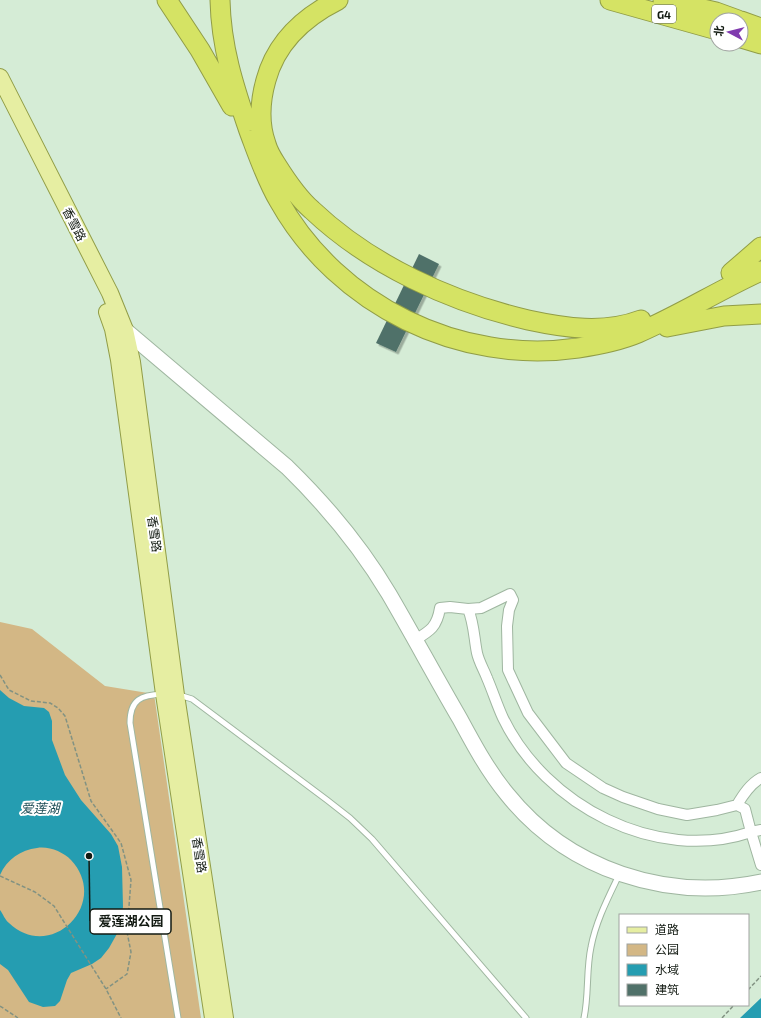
<svg xmlns="http://www.w3.org/2000/svg" width="761" height="1018" viewBox="0 0 761 1018" font-family="'Exo 2','Noto Sans SC',sans-serif">
	<style>
		.green { fill: #d3b785 }
		.water { fill: #259db1 }
		.building { fill: #507169; filter: url(#shadow) }
		.lines { fill: none; stroke-linecap: round; stroke-linejoin: round }
		.lane-casing { stroke: #9fb6a0; stroke-width: 7 }
		.street-casing { stroke: #9fb6a0; stroke-width: 12 }
		.secondary-casing { stroke: #9fb6a0; stroke-width: 17 }
		.primary-casing { stroke: #919d47; stroke-width: 18 }
		.highway-casing { stroke: #919d47; stroke-width: 21 }
		.path { stroke: #829282; stroke-width: 1.5; stroke-dasharray: 4 2; stroke-linecap: butt }
		.lane { stroke: #fff; stroke-width: 5 }
		.street { stroke: #fff; stroke-width: 10 }
		.secondary { stroke: #fff; stroke-width: 15 }
		.primary { stroke: #e6eea2; stroke-width: 16 }
		.highway { stroke: #d5e364; stroke-width: 19 }
		.labels { text-anchor: middle; dominant-baseline: central; stroke-width: 4; stroke-linejoin: round; paint-order: stroke }
		.shield { fill: #fff; stroke: #595f59; stroke-width: 1 }
		.shield-label { font-size: 11px; font-weight: bold; fill: #121a12 }
		.street-label { font-size: 12px; fill: #121a12; stroke: #fff }
		.water-label { font-size: 13px; font-style: italic; fill: #1c4c55; stroke: #fff }
		.leader { fill: none; stroke: #121a12; stroke-width: 1.5 }
		.callout-dot { fill: #121a12; stroke: #fff; stroke-width: 1.5 }
		.callout { fill: #fff; stroke: #121a12; stroke-width: 1.5 }
		.callout-label { font-size: 13px; text-anchor: middle; font-weight: bold; fill: #121a12 }
	</style>
	<defs>
		<filter id="shadow"><feDropShadow dx="2.5" dy="2.5" stdDeviation="0" flood-color="#0004"/></filter>
	</defs>
	<rect width="100%" height="100%" fill="#d5ecd6"/>
	<path class="green" d="M0 622 32 629 105 686 154 694 201 1018H0Z"/>
	<path class="water" d="M0 690 9 698 24 706 44 708 49 712 52 721V740L65 775 81 800 111 834 118 846 122 867 123 907 118 932 109 948 101 958 92 964 71 973 67 980 60 1001 55 1006 43 1007 29 1002 8 970 0 964V910C3 914 5 920 9 923 51 963 111 903 71 860 63 852 49 846 37 848 21 850 7 859 0 875Z
		M761 998V1018H740Z"/>
	<path class="building" d="M419 254 439 264 396 352 376 343Z"/>
	<g class="lines">
		<defs>
			<path id="lane" d="M163 694C141 695 130 699 130 723L178 1018
				M179 695 192 699 327 800 350 818 372 839 526 1018
				M584 1018C589 995 586 970 591 947 596 921 608 898 619 875"/>
			<path id="street" d="M468 609 481 608 510 594 513 600 509 610 507 626 508 670 528 713 566 763 603 788 623 797 658 809 687 815 717 810 737 805 745 809 751 832 761 830
				M415 640C430 631 437 627 440 608L450 607 468 609C474 623 474 638 477 653 479 662 484 670 487 678 493 692 497 705 503 718 545 805 656 864 751 832L761 865
				M737 805C743 795 750 784 761 778"/>
			<path id="secondary" d="M118 329 125 330 287 467C326 505 361 547 389 594 413 635 436 678 460 719 474 745 488 771 507 794 568 870 667 902 761 882"/>
			<path id="primary" d="M0 77 110 293 125 330 132 362 176 695 225 1018
				M107 312 113 329 119 360 164 694 213 1018"/>
			<path id="highway" d="M167 0 200 50 232 106
				M220 0C221 47 234 87 249 131 258 155 266 179 279 201 338 306 460 365 578 348 598 345 619 341 638 333 680 315 719 290 761 271
				M338 0C304 17 276 43 266 80 260 101 259 124 266 144 268 151 272 158 276 164 286 180 297 197 312 210 370 265 451 302 528 320 565 328 604 334 641 320
				M610 0 717 30
				M663 0 716 12 738 20
				M741 21 761 28
				M741 38 761 44
				M731 273 761 247
				M667 327 724 316 761 314"/>
		</defs>
		<use href="#lane" class="lane-casing"/>
		<use href="#street" class="street-casing"/>
		<use href="#secondary" class="secondary-casing"/>
		<use href="#primary" class="primary-casing"/>
		<use href="#highway" class="highway-casing"/>
		<path class="path" d="M0 675 9 690 31 701 50 703 58 708 65 716 91 801 121 843 131 880 127 932 131 952 127 974 106 989
			M0 876 35 892 54 906 106 989 121 1018
			M748 990 761 976
			M0 1006 18 1018
			M722 1018 734 1005"/>
		<use href="#lane" class="lane"/>
		<use href="#street" class="street"/>
		<use href="#secondary" class="secondary"/>
		<use href="#primary" class="primary"/>
		<use href="#highway" class="highway"/>
	</g>
	<g class="labels">
		<rect class="shield" x="652" y="5" width="24" height="18" rx="3"/>
		<g class="shield-label">
			<text x="664" y="14">G4</text>
		</g>
		<g class="street-label">
			<text transform="translate(75 224) rotate(63)">香雪路</text>
			<text transform="translate(155 534) rotate(82)">香雪路</text>
			<text transform="translate(200 855) rotate(81)">香雪路</text>
		</g>
		<g class="water-label">
			<text x="40" y="808">爱莲湖</text>
		</g>
	</g>
	<path class="leader" d="M89 856L90 921"/>
	<circle class="callout-dot" cx="89" cy="856" r="4"/>
	<rect class="callout" x="90" y="909" width="81" height="25" rx="4"/>
	<g class="callout-label">
		<text x="131" y="926">爱莲湖公园</text>
	</g>
	<rect x="619" y="914" width="130" height="92" fill="#ffffff" stroke="#a0a3a0"/>
	<rect x="627" y="927" width="20" height="6" fill="#e6eea2" stroke="#a0a3a0"/>
	<text x="655" y="934" font-size="12" fill="#121a12">道路</text>
	<rect x="627" y="944" width="20" height="12" fill="#d3b785" stroke="#a0a3a0"/>
	<text x="655" y="954" font-size="12" fill="#121a12">公园</text>
	<rect x="627" y="964" width="20" height="12" fill="#259db1" stroke="#a0a3a0"/>
	<text x="655" y="974" font-size="12" fill="#121a12">水域</text>
	<rect x="627" y="984" width="20" height="12" fill="#507169" stroke="#a0a3a0"/>
	<text x="655" y="994" font-size="12" fill="#121a12">建筑</text>
	<g transform="translate(729 32) rotate(277)"><circle r="19" fill="#ffffff" stroke="#a0a3a0"/>
	<path d="M0-3L7 15L0 10L-7 15Z" fill="#803baf"/>
	<text y="-6" font-size="11" font-weight="bold" text-anchor="middle" fill="#121a12">北</text>
	</g>
</svg>
